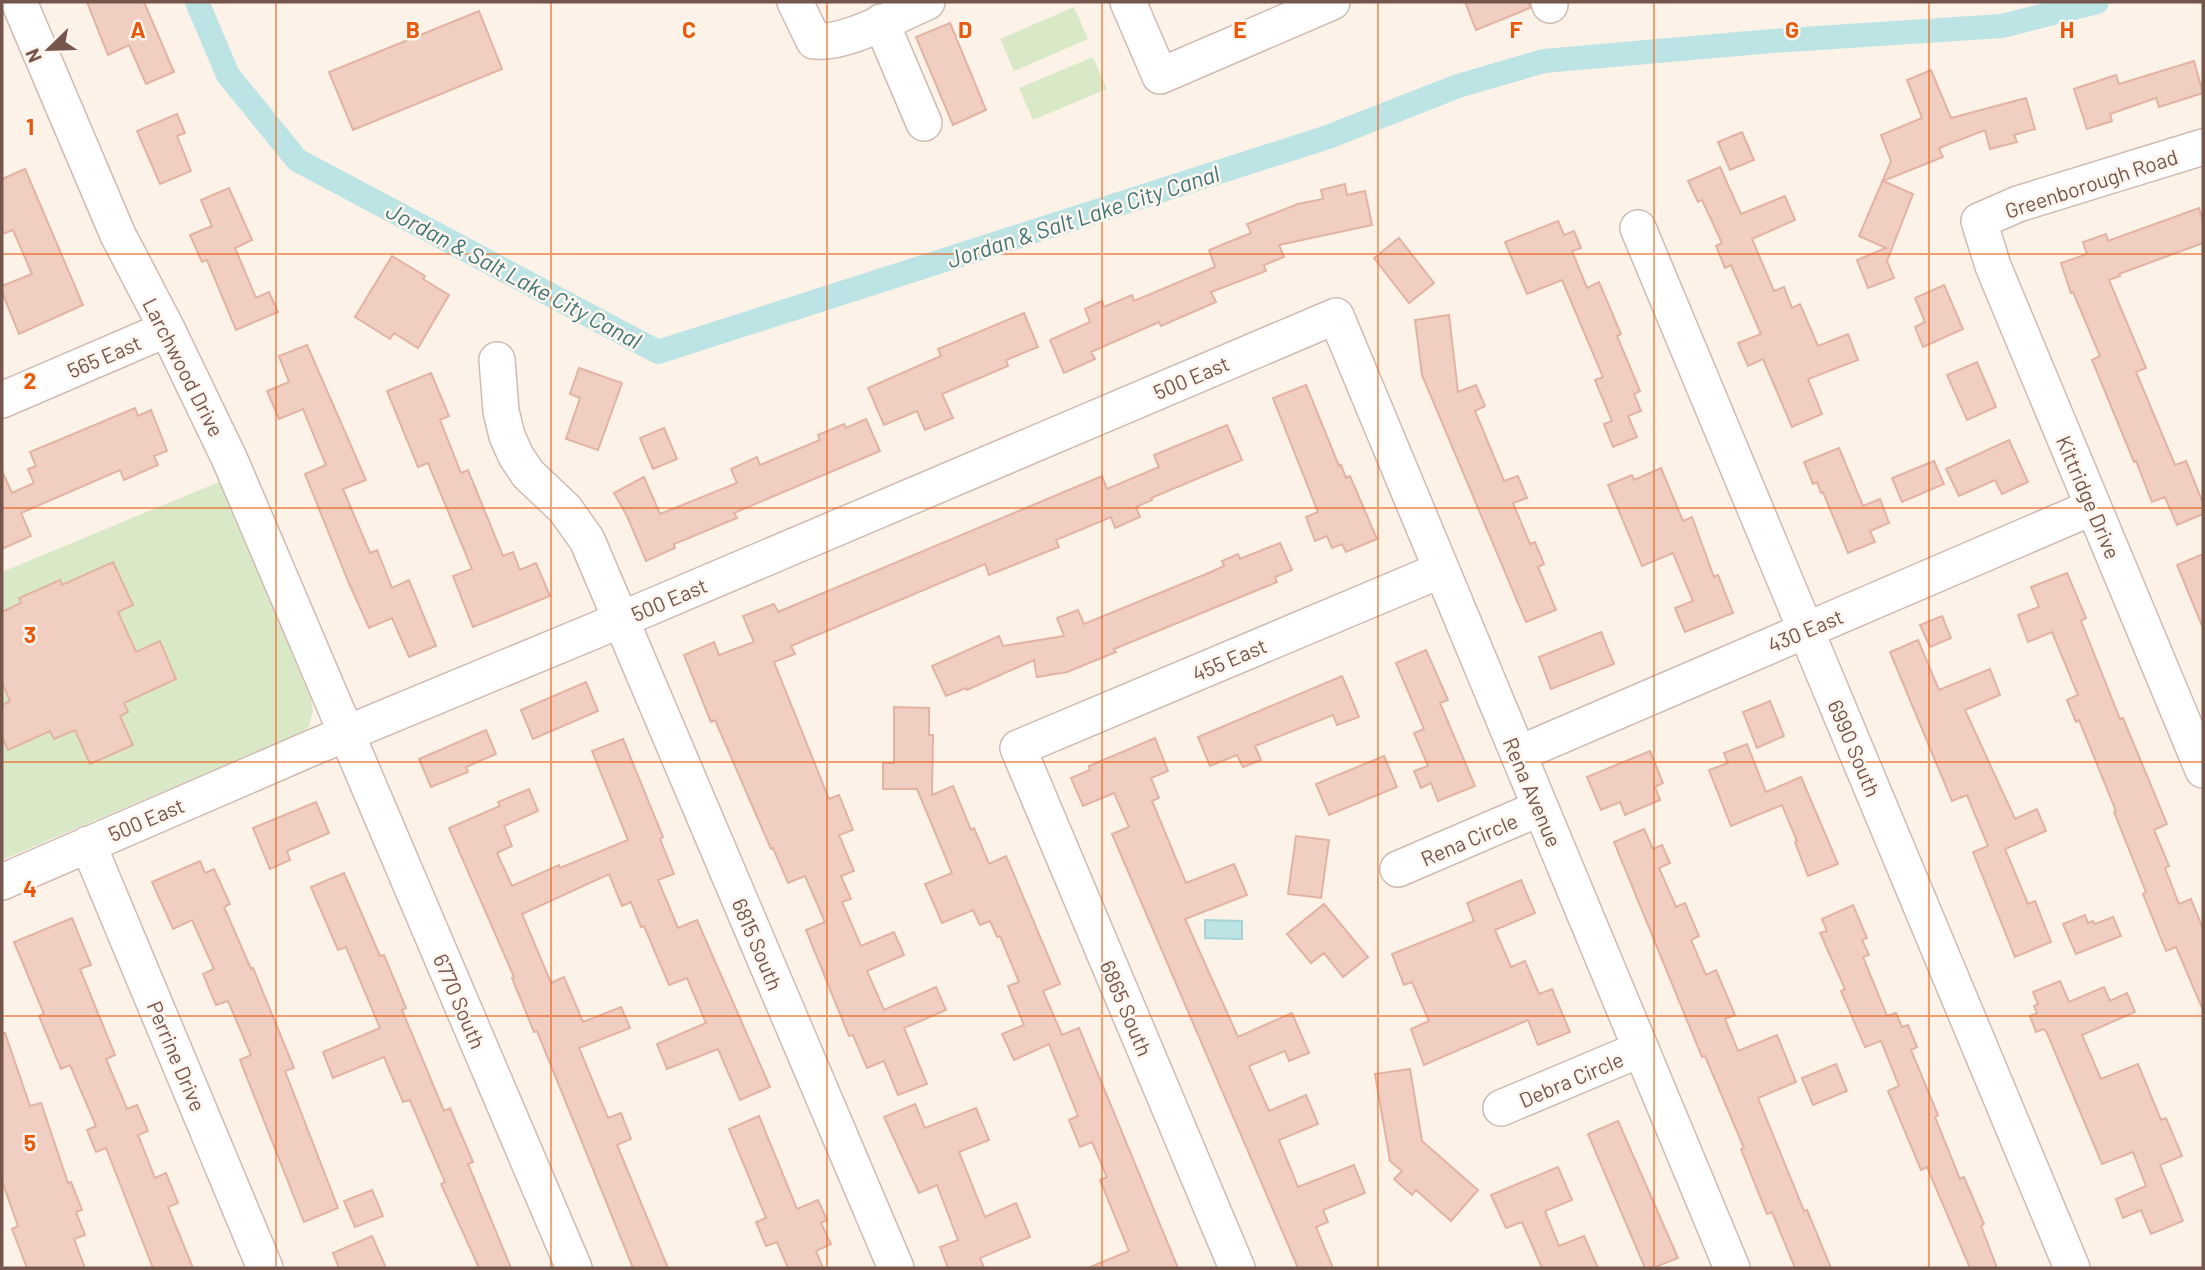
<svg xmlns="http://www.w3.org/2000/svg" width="2205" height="1270" viewBox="0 0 2205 1270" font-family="Barlow,sans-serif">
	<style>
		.green { fill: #d9e9c7 }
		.water { fill: #bde4e5; stroke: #a4d4d6; stroke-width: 2 }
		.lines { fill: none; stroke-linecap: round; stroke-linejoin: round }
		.canal { stroke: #bde4e5; stroke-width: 24 }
		.building { fill: #f0cec1; stroke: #e2b3a2; stroke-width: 2 }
		.minor-casing { stroke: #cfbbb1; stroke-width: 38 }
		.minor { stroke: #fff; stroke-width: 35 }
		.grid { fill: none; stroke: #e8590c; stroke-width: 2; stroke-opacity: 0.55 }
		.labels { text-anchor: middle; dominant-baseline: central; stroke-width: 5; stroke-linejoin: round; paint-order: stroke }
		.street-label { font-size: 21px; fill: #75564d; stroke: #fef6ee }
		.water-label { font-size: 23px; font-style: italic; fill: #417679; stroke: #fef6ee }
		.grid-label { font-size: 23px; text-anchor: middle; font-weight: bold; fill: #e8590c; stroke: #fef6ee; stroke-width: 5; stroke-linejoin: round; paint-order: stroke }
	</style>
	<rect width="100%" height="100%" fill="#fcf2e8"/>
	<path class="green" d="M1074 7 1088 39 1014 71 1000 39Z
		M1093 57 1107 89 1033 120 1019 88Z
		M219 482 311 699 313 710 309 727 300 733 2 860V572Z"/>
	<path class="water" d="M1205 920 1242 921V939L1205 938Z"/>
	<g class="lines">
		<path class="canal" d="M197 2 228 75 297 160 658 352 1328 137 1458 86 1544 61 1772 41 2002 26 2097 2"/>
	</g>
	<path class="building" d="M87 2H144L174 72 146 84 129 45 108 55Z
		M1465 2H1529L1530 8 1476 30Z
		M479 11 502 69 353 130 329 72Z
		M950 23 986 110 953 125 916 37Z
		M2194 61 2203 93 2159 107 2156 98 2110 114 2112 121 2087 129 2074 89 2116 75 2119 84Z
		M1931 70 1951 118 2026 98 2035 129 2014 135 2017 142 1990 149 1985 130 1939 148 1943 157 1883 181 1913 194 1887 261 1894 278 1868 288 1857 260 1886 248 1859 236 1891 161 1881 135 1922 118 1907 80Z
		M177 114 185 133 177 136 191 171 160 184 137 131Z
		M1742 132 1754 160 1730 170 1718 142Z
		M1720 167 1741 214 1785 196 1795 220 1752 239 1774 291 1784 287 1792 308 1800 304 1818 346 1848 334 1858 360 1808 379 1822 414 1792 427 1763 359 1748 366 1738 343 1761 334 1731 265 1725 268 1716 246 1722 243 1702 200 1698 202 1688 181Z
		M25 169 83 305 19 334 2 292V286L32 274 13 230 2 234V179Z
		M1345 184 1347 195 1365 191 1372 225 1279 245 1284 257 1264 265 1266 271 1211 292 1216 302 1161 326 1159 322 1091 352 1095 359 1064 373 1050 340 1090 322 1085 309 1102 301 1104 307 1132 295 1134 301 1215 267 1209 250 1251 233 1247 224 1298 204 1323 199 1321 190Z
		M229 188 252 240 235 248 256 298 269 292 278 312 236 330 207 260 202 262 190 235 212 226 201 200Z
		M2199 208 2203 221V243L2119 274 2120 276 2109 280 2146 368 2136 372 2175 465 2186 461 2203 503V514L2177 525 2165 497 2152 502 2136 461 2134 462 2092 360 2100 356 2073 292 2071 293 2061 263 2087 254 2083 242 2106 234 2108 241Z
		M1558 221 1564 235 1574 231 1581 248 1572 251 1587 288 1599 282 1621 334 1617 336 1640 391 1634 394 1641 411 1628 416 1637 437 1613 447 1604 424 1612 421 1595 380 1603 377 1562 280 1527 294 1505 242Z
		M1399 238 1434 283 1409 303 1374 258Z
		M392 256 425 276 423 279 449 295 418 348 394 333 390 339 355 317Z
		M1944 285 1963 329 1923 347 1915 327 1925 322 1915 298Z
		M1024 313 1038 347 1006 360 1008 366 942 394 953 418 925 430 917 411 884 425 868 388 941 356 938 349Z
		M1449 315 1458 392 1476 385 1485 406 1475 411 1504 481 1518 476 1527 498 1513 503 1530 544 1535 542 1544 564 1538 567 1556 610 1526 622 1422 375 1415 320Z
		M307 345 366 480 343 489 370 553 377 550 392 588 409 580 436 646 409 657 392 618 369 628 348 581 305 474 326 465 303 409 279 419 267 391 289 382 279 356Z
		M1977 362 1996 407 1967 420 1947 375Z
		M579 368 622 383 598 450 566 439 580 398 570 394Z
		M431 373 449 416 440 420 461 473 468 470 503 556 513 552 520 570 536 563 550 596 473 627 453 576 472 569 428 463 418 467 387 391Z
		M1306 385 1339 466 1341 465 1346 478 1350 476 1377 539 1346 552 1342 544 1332 548 1327 536 1315 541 1306 517 1318 512 1273 398Z
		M135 408 138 416 151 410 159 430 167 451 154 456 158 465 124 480 120 470 21 513 31 536 2 549V471L12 493 34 483 28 469 36 466 30 452Z
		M866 419 880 451 734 513 737 518 674 544 675 548 646 561 627 516 614 493 644 477 660 514 737 483 731 469 757 457 760 465 820 440 818 435 844 424 846 428Z
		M1227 425 1242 460 1151 498 1152 500 1136 507 1140 517 1115 528 1111 517 1056 540 1059 547 989 575 985 564 791 646 795 654 774 662 829 799 839 795 853 830 839 835 854 871 841 876 851 899 842 902 861 946 894 932 904 955 867 971 884 1010 936 987 946 1010 904 1028 927 1084 898 1095 884 1061 867 1068 853 1035 849 1036 806 930 825 922 805 876 788 883 773 848 771 849 715 720 711 722 684 655 714 642 719 655 754 642 743 616 774 604 778 612 1102 476 1107 489 1159 467 1154 455Z
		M664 428 677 459 653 469 640 438Z
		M2009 440 2028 482 2002 494 1995 480 1959 496 1946 469Z
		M1839 448 1863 506 1880 499 1889 523 1870 531 1875 542 1848 553 1823 492 1821 493 1817 482 1813 484 1804 462Z
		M1934 461 1944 484 1902 502 1892 478Z
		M1661 468 1683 521 1692 517 1714 577 1718 575 1733 613 1685 632 1675 608 1693 601 1673 553 1642 566 1608 485 1632 475 1634 480Z
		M1280 543 1292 570 1275 577 1277 582 1114 649 1116 652 1067 672 1037 677 1034 660 967 690 966 688 946 696 932 666 999 636 1003 646 1064 636 1057 618 1078 610 1084 624 1211 572 1224 566 1222 561 1238 554 1240 559Z
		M2203 554V628L2177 565Z
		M113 562 133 605 118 612 136 652 160 641 176 679 124 703 128 712 120 716 133 745 90 764 75 730 54 739 50 731 8 750 2 737V705L10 701 2 682V612L21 603 19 598 60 580 62 585Z
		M2067 573 2086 618 2081 621 2120 719 2123 718 2167 824 2154 830 2169 866 2165 868 2179 904 2191 899 2203 929V1010L2176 947 2166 951 2143 894 2146 892 2114 812 2116 811 2079 720 2076 722 2067 700 2078 695 2052 632 2028 642 2018 615 2039 607 2031 587Z
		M1942 616 1951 638 1930 647 1920 625Z
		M1601 632 1614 664 1551 689 1539 657Z
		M1918 640 1939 690 1990 669 2000 695 1965 710 2015 819 2037 809 2046 831 2005 849 2028 904 2035 901 2051 942 2015 957 1973 852 1988 846 1967 795 1952 801 1890 652Z
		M1426 650 1448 700 1440 703 1475 786 1438 801 1431 783 1421 788 1414 771 1428 766 1414 733 1424 729 1396 663Z
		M1342 676 1359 717 1337 725 1333 715 1255 746 1261 760 1243 767 1237 755 1210 766 1198 737Z
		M586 682 598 711 533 739 521 710Z
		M1770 701 1784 736 1757 748 1743 712Z
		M894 707 929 708V735H933L932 795 953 786 971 830 974 828 989 864 1006 856 1060 984 1043 991 1062 1035 1079 1028 1178 1268H1088L1129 1251 1100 1180 1107 1177 1092 1142 1080 1147 1069 1120 1078 1116 1049 1044 1014 1060 1002 1034 1024 1025 1008 986 1019 982 1000 936 997 937 990 921 980 925 973 910 942 923 925 884 952 873 917 789H883V763H894Z
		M486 730 496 754 466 767 468 772 431 787 419 759Z
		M1155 738 1168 771 1151 778 1159 798 1152 801 1186 883 1234 864 1247 895 1185 919 1238 1037 1292 1013 1309 1053 1289 1061 1285 1051 1249 1066 1269 1111 1306 1095 1318 1124 1279 1140 1298 1187 1354 1165 1365 1193 1323 1210 1328 1222 1316 1227 1333 1268H1298L1112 834 1129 827 1114 793 1083 806 1071 778 1090 770 1089 766Z
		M623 739 663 837 660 839 674 874 658 880 678 928 697 920 770 1087 740 1100 718 1049 667 1069 657 1044 706 1023 687 978 669 985 644 926 641 927 631 902 622 906 609 874 522 914 551 983 564 977 583 1022 621 1007 630 1028 579 1048 608 1118 621 1113 631 1139 617 1145 668 1268H633L537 1031 534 1032 512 978 514 977 449 828 500 806 498 802 529 789 538 811 504 826 512 846 497 853 512 886 559 865 560 868 628 840 592 751Z
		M1747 744 1766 792 1801 777 1838 864 1808 876 1795 842 1797 841 1782 805 1731 826 1709 770 1728 763 1724 753Z
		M1650 751 1663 783 1655 787 1660 800 1625 815 1620 802 1601 810 1587 777Z
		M1384 756 1397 787 1329 815 1316 784Z
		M316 802 329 833 287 851 290 860 270 869 253 828Z
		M1644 829 1653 849 1662 845 1670 863 1659 868 1676 907 1685 903 1699 936 1691 940 1706 975 1716 970 1735 1015 1725 1019 1738 1051 1777 1035 1796 1082 1758 1098 1804 1211 1807 1210 1831 1268H1795L1772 1212 1767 1214 1741 1149 1744 1148 1705 1056 1702 1057 1614 842Z
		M1296 836 1329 840 1321 898 1288 894Z
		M200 861 205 873 214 869 230 904 224 907 251 969 253 968 294 1068 285 1071 338 1208 304 1222 240 1060 251 1055 228 1001 216 1005 203 974 214 969 192 920 173 929 152 882Z
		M344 873 380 956 384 955 406 1008 402 1010 444 1111 450 1108 473 1162 468 1164 511 1268H479L441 1184 445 1182 410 1100 403 1102 384 1057 333 1078 323 1052 380 1028 346 947 338 950 311 887Z
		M1521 880 1535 913 1495 930 1511 967 1525 961 1539 994 1552 989 1570 1032 1538 1045 1528 1020 1424 1065 1411 1029 1429 1021 1412 982 1404 985 1392 954 1474 921 1467 903Z
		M1324 904 1368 957 1343 977 1324 953 1311 963 1287 934Z
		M1853 905 1867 938 1862 940 1869 955 1863 957 1887 1016 1896 1013 1902 1027 1908 1025 1917 1047 1911 1050 1938 1115 1935 1117 1960 1179 1964 1177 1984 1224 1981 1226 1997 1268H1970L1927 1167 1921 1170 1888 1091 1899 1086 1881 1041 1865 1047 1841 991 1845 989 1820 933 1827 931 1822 919Z
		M2085 915 2088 923 2093 921 2095 924 2113 917 2121 936 2076 954 2063 924Z
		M72 918 91 965 80 969 115 1055 106 1059 127 1109 137 1105 148 1131 138 1135 155 1178 166 1173 178 1203 168 1207 193 1268H153L106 1148 96 1152 87 1130 96 1126 70 1065 61 1069 39 1016 44 1014 14 942Z
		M2060 981 2069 1002 2104 987 2110 1001 2127 993 2135 1012 2082 1035 2101 1079 2138 1064 2161 1120 2166 1118 2182 1156 2160 1165 2183 1221 2151 1234 2141 1210 2123 1218 2116 1199 2146 1186 2133 1152 2102 1164 2047 1033 2044 1029 2036 1032 2030 1016 2037 1013 2034 1006 2038 1004 2033 992Z
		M2 1033H5L30 1106 41 1103 68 1183 71 1182 82 1210 76 1212 85 1235 74 1239 85 1268H27L12 1229 18 1226 2 1181Z
		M1836 1064 1847 1091 1813 1105 1802 1078Z
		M1410 1069 1422 1141 1478 1190 1451 1221 1416 1190 1412 1195 1394 1179 1402 1171 1390 1161 1375 1074Z
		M915 1104 925 1128 976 1108 989 1140 959 1152 985 1217 1016 1203 1030 1237 980 1258 984 1268H948L940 1247 958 1240 937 1185 919 1193 884 1117Z
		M759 1116 797 1209 818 1200 827 1220 821 1223 831 1244 816 1251 823 1268H788L777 1242 766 1246 756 1222 766 1218 729 1129Z
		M1618 1121 1678 1258 1653 1268H1645L1588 1134Z
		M1558 1167 1572 1200 1545 1211 1559 1246 1584 1236 1598 1268H1542L1522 1222 1506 1228 1491 1195Z
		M372 1190 383 1216 355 1227 344 1201Z
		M372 1236 386 1268H339L333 1253Z"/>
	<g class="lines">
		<defs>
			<path id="minor" d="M19 2 118 235 167 329 230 460 574 1268
				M795 2 814 41C846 45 896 15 927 2
				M1128 2 1160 76 1332 2
				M1549 2 1550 5
				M881 22 924 123
				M2203 147 2018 204 1979 221 1993 266 2203 770
				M1638 228 2072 1268
				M497 360 501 411 507 436 516 456 528 474 565 509 587 540 896 1268
				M2 400 167 329
				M1518 754 2093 507
				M88 844 265 1268
				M1398 869 1540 808
				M2 882 314 747 594 631 1336 316 1732 1268
				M1501 1108 1641 1049
				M1237 1268 1018 748 1441 570"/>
		</defs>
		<use href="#minor" class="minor-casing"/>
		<use href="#minor" class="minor"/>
	</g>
	<path class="grid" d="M276 2V1268M551 2V1268M827 2V1268M1102 2V1268M1378 2V1268M1654 2V1268M1929 2V1268M2 254H2203M2 508H2203M2 762H2203M2 1016H2203"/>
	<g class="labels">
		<g class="street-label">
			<text transform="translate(2091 183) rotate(-18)">Greenborough Road</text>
			<text transform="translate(104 356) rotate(-23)">565 East</text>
			<text transform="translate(184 367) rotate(63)">Larchwood Drive</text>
			<text transform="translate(1191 377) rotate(-23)">500 East</text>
			<text transform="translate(2089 497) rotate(67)">Kittridge Drive</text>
			<text transform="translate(669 599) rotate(-23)">500 East</text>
			<text transform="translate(1805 630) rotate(-23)">430 East</text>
			<text transform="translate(1229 659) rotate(-23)">455 East</text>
			<text transform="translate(1855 748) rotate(67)">6990 South</text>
			<text transform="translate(1533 792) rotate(67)">Rena Avenue</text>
			<text transform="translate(146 819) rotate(-23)">500 East</text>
			<text transform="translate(1469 839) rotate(-23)">Rena Circle</text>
			<text transform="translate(758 944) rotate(67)">6815 South</text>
			<text transform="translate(460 1001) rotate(67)">6770 South</text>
			<text transform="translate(1127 1008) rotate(67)">6865 South</text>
			<text transform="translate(177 1056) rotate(67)">Perrine Drive</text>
			<text transform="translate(1571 1079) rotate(-23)">Debra Circle</text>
		</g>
		<g class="water-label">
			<text transform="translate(1083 216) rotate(-18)">Jordan &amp; Salt Lake City Canal</text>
			<text transform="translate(514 275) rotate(28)">Jordan &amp; Salt Lake City Canal</text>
		</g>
	</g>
	<g class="grid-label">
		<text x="138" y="38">A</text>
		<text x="413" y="38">B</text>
		<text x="689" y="38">C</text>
		<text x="965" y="38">D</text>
		<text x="1240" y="38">E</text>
		<text x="1516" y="38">F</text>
		<text x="1792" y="38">G</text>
		<text x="2067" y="38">H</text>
		<text x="30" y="135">1</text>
		<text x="30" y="389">2</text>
		<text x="30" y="643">3</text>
		<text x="30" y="897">4</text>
		<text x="30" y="1151">5</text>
	</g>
	<rect width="2205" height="1270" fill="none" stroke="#75564d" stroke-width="7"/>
	<g transform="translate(49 49) rotate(247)" stroke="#fef6ee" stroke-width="5" paint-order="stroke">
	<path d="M0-5L12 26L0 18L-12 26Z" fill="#75564d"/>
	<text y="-10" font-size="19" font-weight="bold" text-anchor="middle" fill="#75564d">N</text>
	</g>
</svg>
